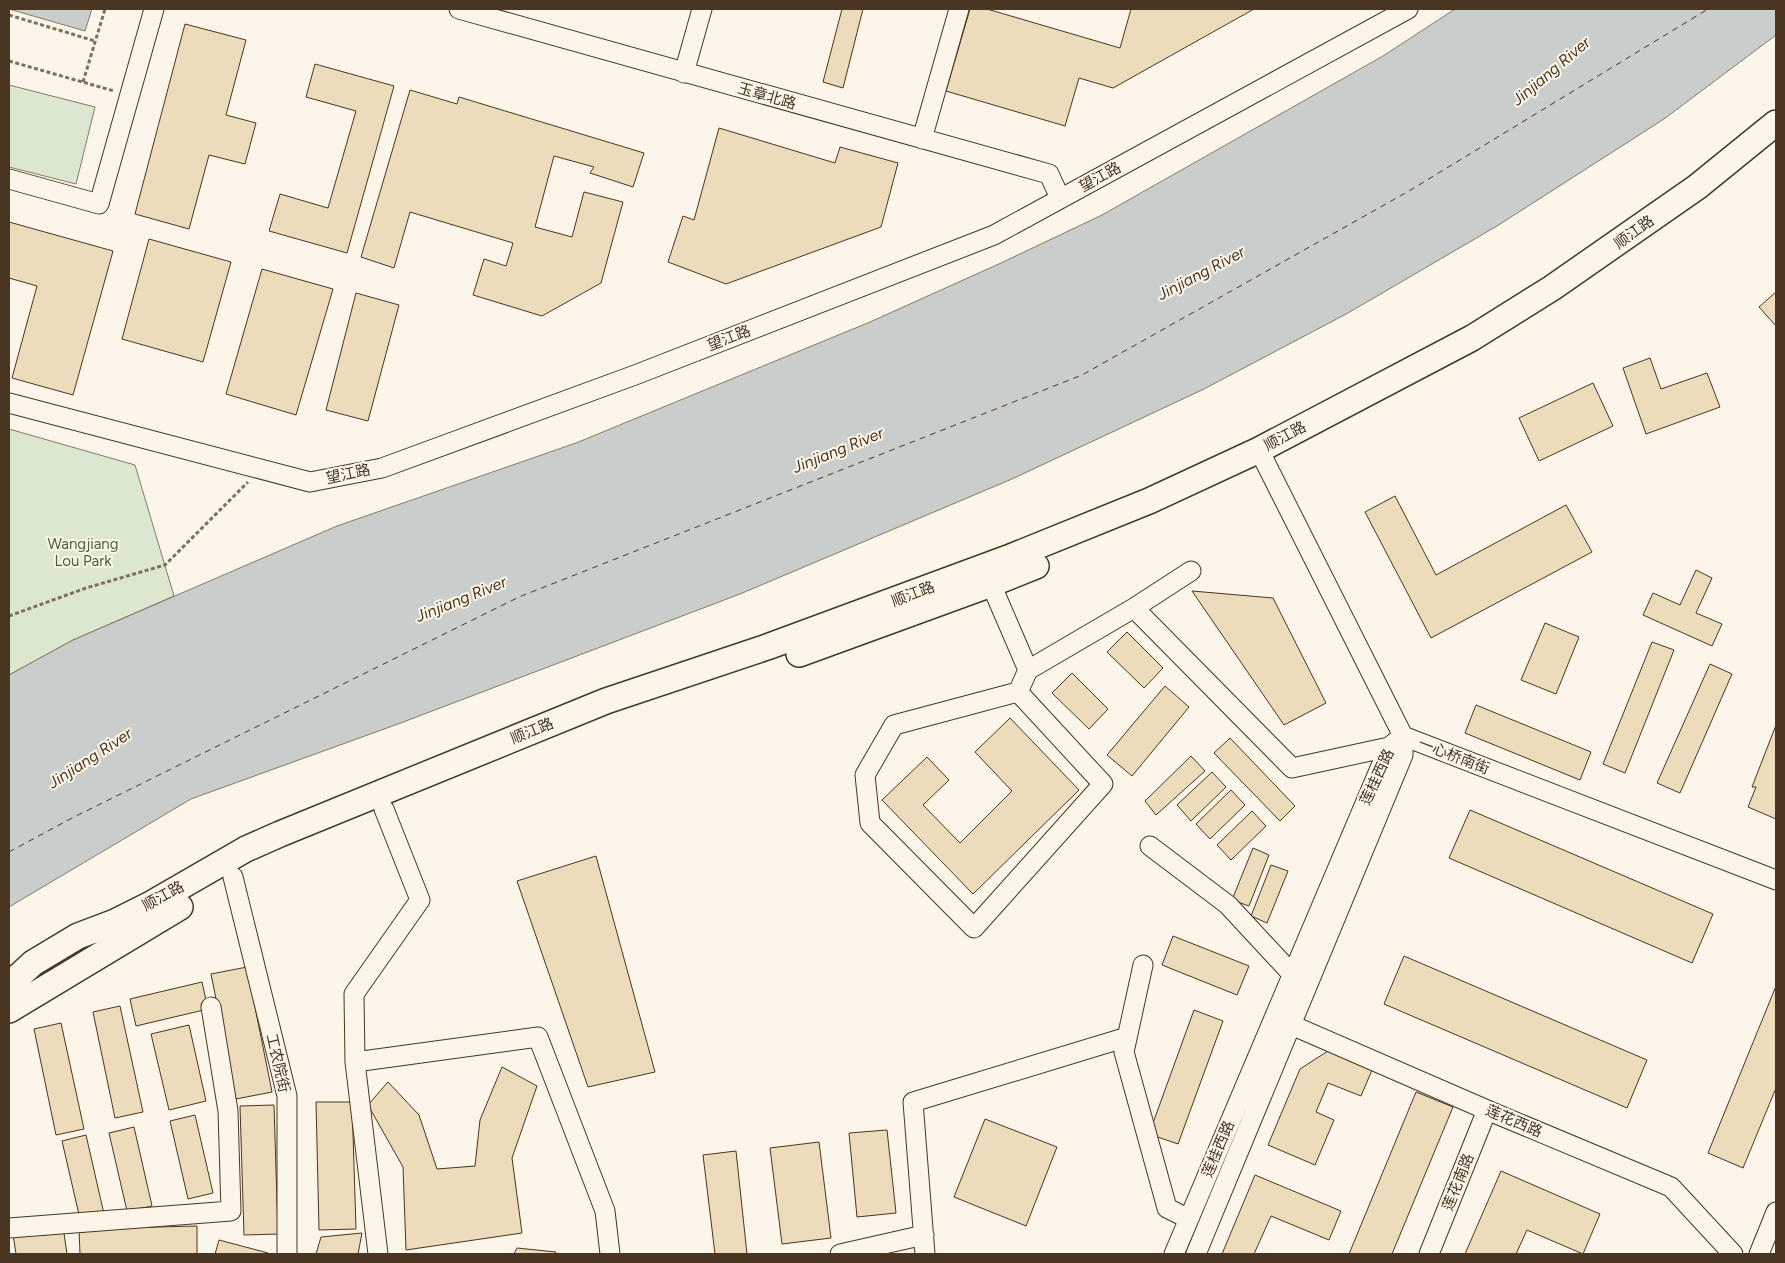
<svg xmlns="http://www.w3.org/2000/svg" width="1785" height="1263" viewBox="0 0 1785 1263" font-family="Figtree,'Noto Sans SC',sans-serif">
	<style>
		.green { fill: #dce7d0; stroke: #887966 }
		.water { fill: #c9cecd; stroke: #887966 }
		.lines { fill: none; stroke-linecap: round; stroke-linejoin: round }
		.ferry { stroke: #4a3520; stroke-width: 1; stroke-dasharray: 6 5; stroke-linecap: butt }
		.building { fill: #ecdcbc; stroke: #4a3520 }
		.minor-casing { stroke: #4a3520; stroke-width: 21 }
		.major-casing { stroke: #4a3520; stroke-width: 28 }
		.path { stroke: #7f6f5c; stroke-width: 3; stroke-dasharray: 4 2.5; stroke-linecap: butt }
		.minor { stroke: #fbf6e9; stroke-width: 19 }
		.major { stroke: #fbf6e9; stroke-width: 25 }
		.labels { text-anchor: middle; dominant-baseline: central; stroke-width: 4; stroke-linejoin: round; paint-order: stroke }
		.street-label { font-size: 15px; fill: #4a3520; stroke: #fbf6e9 }
		.park-label { font-size: 15px; fill: #436837; stroke: #fbf6e9 }
		.water-label { font-size: 16px; font-style: italic; fill: #4a3520; stroke: #fbf6e9 }
	</style>
	<rect width="100%" height="100%" fill="#fbf6e9"/>
	<path class="green" d="M9 85 95 107 76 184 9 167Z
		M9 429 135 465 174 596 73 640 9 675Z"/>
	<path class="water" d="M9 9H92L85 31Z
		M1455 9H1776V35L1664 119 1497 226 1348 313 1204 389 1012 479 740 594 398 724 191 799 9 907V675L73 640 337 526 576 443 870 322 1001 263 1102 215 1383 56Z"/>
	<g class="lines">
		<path class="ferry" d="M9 852 72 818 519 597 1082 375 1409 191 1708 9"/>
	</g>
	<path class="building" d="M842 9H863L843 88 823 82Z
		M970 9H987L1120 48 1131 9H1254L1113 88 1079 78 1065 126 946 91Z
		M185 24 246 40 226 115 256 123 245 164 209 155 189 229 135 214Z
		M315 64 394 86 347 253 269 231 280 194 328 208 356 111 306 97Z
		M410 90 457 104 459 97 644 153 633 187 590 173 594 167 554 156 535 227 572 237 584 192 623 202 601 283 542 316 473 295 484 259 506 266 513 243 410 212 394 268 361 257Z
		M719 128 835 163 840 147 898 163 881 227 726 284 668 262 683 216 694 220Z
		M9 222 113 251 73 395 12 378 37 286 9 278Z
		M149 239 231 262 203 362 122 339Z
		M262 269 333 289 296 415 226 394Z
		M1776 292V326L1759 307Z
		M356 293 399 305 368 421 326 410Z
		M1650 358 1661 389 1707 373 1720 407 1646 434 1623 368Z
		M1593 383 1613 426 1539 461 1519 418Z
		M1395 496 1436 575 1566 505 1592 552 1431 638 1365 512Z
		M1696 570 1712 578 1696 613 1722 624 1712 646 1643 615 1653 593 1680 605Z
		M1192 591 1273 598 1326 703 1284 725Z
		M1545 623 1579 637 1556 694 1521 680Z
		M1127 632 1163 668 1144 688 1107 652Z
		M1652 642 1674 650 1625 773 1603 764Z
		M1710 664 1732 674 1680 793 1657 783Z
		M1072 673 1108 709 1089 729 1052 693Z
		M1165 686 1189 707 1132 776 1107 755Z
		M1476 705 1591 752 1580 780 1465 733Z
		M1010 718 1079 790 973 894 882 800 927 757 949 780 923 805 960 843 1012 791 975 752Z
		M1776 725V819L1748 807 1756 787H1752Z
		M1230 738 1295 806 1280 821 1214 753Z
		M1191 756 1205 771 1156 815 1145 801Z
		M1212 772 1226 787 1191 821 1177 805Z
		M1231 790 1245 805 1210 839 1196 824Z
		M1470 810 1713 914 1692 963 1449 858Z
		M1252 811 1266 826 1231 860 1217 845Z
		M1253 848 1269 855 1249 906 1232 900Z
		M596 856 655 1072 588 1087 517 881Z
		M1271 865 1288 871 1267 923 1251 916Z
		M1173 936 1249 966 1237 995 1162 965Z
		M1404 956 1647 1060 1627 1108 1384 1004Z
		M247 967 272 1092 236 1099 211 974Z
		M202 982 208 1009 136 1026 130 999Z
		M1776 986V1088L1743 1168 1708 1153Z
		M120 1006 143 1112 115 1118 93 1012Z
		M1194 1010 1223 1021 1178 1144 1149 1134Z
		M61 1023 84 1129 56 1135 34 1029Z
		M189 1025 206 1101 169 1110 151 1034Z
		M1328 1051 1372 1070 1361 1096 1328 1083 1316 1112 1334 1120 1315 1165 1268 1145 1300 1069Z
		M502 1067 537 1086 512 1158 522 1233 406 1250 403 1167 368 1105 388 1082 419 1115 437 1169 475 1166 480 1120Z
		M1416 1092 1453 1107 1392 1254H1349Z
		M316 1102H352L356 1229 319 1230Z
		M274 1105 278 1234 244 1235 240 1106Z
		M195 1115 213 1193 188 1199 170 1121Z
		M985 1119 1057 1147 1026 1226 954 1197Z
		M134 1127 152 1206 127 1211 109 1133Z
		M887 1130 896 1213 857 1217 849 1133Z
		M86 1135 104 1214 80 1219 62 1141Z
		M819 1142 831 1238 782 1244 770 1148Z
		M736 1151 747 1254H715L703 1155Z
		M1501 1171 1600 1214 1583 1254 1527 1230 1516 1254H1465Z
		M1255 1175 1341 1211 1329 1240 1271 1216 1254 1254H1222Z
		M63 1226 67 1254H16L13 1234Z
		M197 1226V1254H80L79 1229Z
		M362 1233 358 1254H316L321 1237Z
		M219 1240 268 1253V1254H215Z
		M517 1248 556 1252 555 1254H514Z"/>
	<g class="lines">
		<defs>
			<path id="minor" d="M459 9 1049 174 1060 198
				M684 73 702 9
				M922 139 959 9
				M9 179 99 204 154 9
				M9 403 310 482 382 468 635 375 994 235 1408 9
				M1259 450 1403 736 1776 880
				M991 584 1028 670 1018 692 1103 784 974 928 870 823 865 775 894 725 1018 692
				M1134 608 1292 768 1389 747
				M1028 670 1134 608 1191 571
				M1150 846 1228 905 1292 974
				M233 877 287 1096V1254
				M1143 965 1124 1052 1167 1208 1189 1219
				M1280 1020 1487 1110 1671 1187 1733 1254
				M355 1062 538 1037 605 1211 610 1254
				M9 1228 231 1211 228 1111 211 1007
				M378 1254 355 1062 354 994 420 900 384 809
				M840 1254 924 1235
				M925 1254 913 1102 1127 1037
				M1174 1254 1389 747 1403 736
				M1196 1254 1403 755V736
				M1429 1254 1487 1110
				M1759 1254 1776 1212"/>
			<path id="major" d="M799 654 991 584 1036 566
				M9 985 33 963 78 936 115 922 149 905 246 849 280 834 606 701 767 647 1008 558 1149 501 1259 450 1472 338 1552 288 1697 187 1776 123
				M9 1010 180 907"/>
		</defs>
		<use href="#minor" class="minor-casing"/>
		<use href="#major" class="major-casing"/>
		<path class="path" d="M9 15 95 41
			M9 61 114 91
			M83 82 105 9
			M9 616 86 588 165 565 248 482"/>
		<use href="#minor" class="minor"/>
		<use href="#major" class="major"/>
	</g>
	<g class="labels">
		<g class="street-label">
			<text transform="translate(767 96) rotate(16)">玉章北路</text>
			<text transform="translate(1100 177) rotate(-29)">望江路</text>
			<text transform="translate(1634 232) rotate(-36)">顺江路</text>
			<text transform="translate(729 338) rotate(-21)">望江路</text>
			<text transform="translate(1285 436) rotate(-28)">顺江路</text>
			<text transform="translate(348 474) rotate(-12)">望江路</text>
			<text transform="translate(913 594) rotate(-21)">顺江路</text>
			<text transform="translate(532 731) rotate(-22)">顺江路</text>
			<text transform="translate(1454 756) rotate(21)">一心桥南街</text>
			<text transform="translate(1377 777) rotate(-65)">莲桂西路</text>
			<text transform="translate(163 896) rotate(-29)">顺江路</text>
			<text transform="translate(278 1063) rotate(77)">工农院街</text>
			<text transform="translate(1514 1121) rotate(23)">莲花西路</text>
			<text transform="translate(1218 1149) rotate(-67)">莲桂西路</text>
			<text transform="translate(1458 1182) rotate(-68)">莲花南路</text>
		</g>
		<g class="park-label">
			<text x="83" y="544">Wangjiang<tspan x="83" dy="17">Lou Park</tspan></text>
		</g>
		<g class="water-label">
			<text transform="translate(1551 71) rotate(-40)">Jinjiang River</text>
			<text transform="translate(1201 273) rotate(-28)">Jinjiang River</text>
			<text transform="translate(838 450) rotate(-22)">Jinjiang River</text>
			<text transform="translate(461 599) rotate(-22)">Jinjiang River</text>
			<text transform="translate(90 758) rotate(-33)">Jinjiang River</text>
		</g>
	</g>
	<rect width="1785" height="1263" fill="none" stroke="#4a3520" stroke-width="20"/>
</svg>
